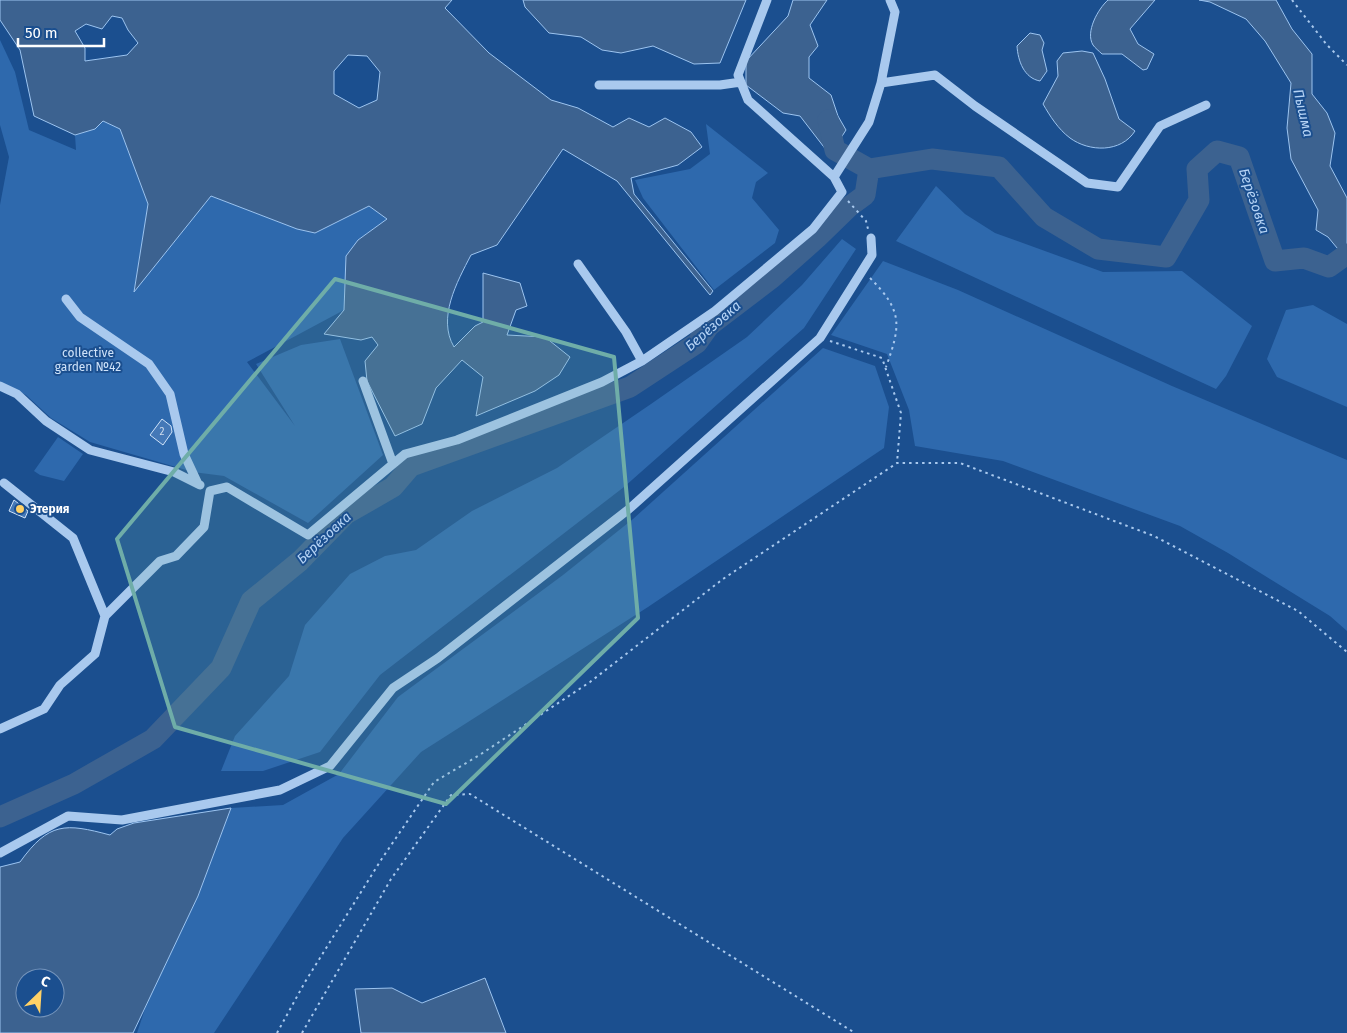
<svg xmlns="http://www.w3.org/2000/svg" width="1347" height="1033" viewBox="0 0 1347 1033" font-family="'Fira Sans',sans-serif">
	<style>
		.green { fill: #2e69ad }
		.water { fill: #3c6290; stroke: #9cc4f0; fill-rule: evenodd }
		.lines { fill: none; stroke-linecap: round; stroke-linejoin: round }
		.river { stroke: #3c6290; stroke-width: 21 }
		.building { fill: #4478b7; stroke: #cfe3fa }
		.path { stroke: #a9c9ee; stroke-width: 2; stroke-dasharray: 2.5 4; stroke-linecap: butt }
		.minor { stroke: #a9c9ee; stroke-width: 9 }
		.marked { fill: #6fada8; fill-opacity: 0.2; stroke: #6fada8; stroke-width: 4; stroke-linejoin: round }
		.poi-dot { fill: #ffd166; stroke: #1b4f8f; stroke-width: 2 }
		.labels { text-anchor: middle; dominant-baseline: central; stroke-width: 4; stroke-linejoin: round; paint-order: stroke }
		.number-label { font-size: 10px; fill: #d0dded }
		.park-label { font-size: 12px; fill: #cfe3fa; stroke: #1b4f8f }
		.poi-label { font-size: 12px; font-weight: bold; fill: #fff; stroke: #1b4f8f; text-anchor: start }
		.water-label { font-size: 14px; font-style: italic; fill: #b5d3f5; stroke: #1b4f8f }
	</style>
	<rect width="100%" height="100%" fill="#1b4f8f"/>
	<path class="green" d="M0 40 15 72 29 130 76 150 75 135 95 129 103 121 120 129 148 204 134 291 211 196 297 229 315 233 369 206 387 219 358 240 346 256 344 310 247 362 295 426 256 364 301 345 340 339 383 455 308 523 224 476 193 472 90 442 51 418 26 395 0 382V205L9 157 0 125Z
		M706 124 768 173 756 182 752 198 779 230 775 243 714 290 643 198 635 180 690 169 710 154Z
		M936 186 965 214 995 233 1103 272 1182 271 1252 326 1226 376 1216 389 896 241Z
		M842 239 856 249 804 328 624 487 380 675 320 752 263 771H221L235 736 289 676 305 625 350 574 385 556 416 550 472 511 557 468 651 404 747 337 802 285Z
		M883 261 958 290 1172 386 1347 460V631L1330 616 1228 553 1180 526 1003 461 915 446 909 410 887 354 831 335Z
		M1313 305 1347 324V407L1277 377 1267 359 1286 310Z
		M823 348 875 366 889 407 884 448 648 607 421 752 343 838 214 1033H137L150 994 198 896 231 808 283 805 339 774 398 697 563 575 633 519Z
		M58 437 83 454 64 481 40 475 34 471Z"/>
	<path class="water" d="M0 0H452L445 8 489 53 551 100 578 108 613 127 629 118 649 127 665 118 691 132 702 147 678 165 631 178 634 194 713 291 710 295 617 181 563 149 497 245 471 255C457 282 437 318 454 347L475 326 483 322V273L520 283 527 306 516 310 507 335 545 337 570 357 559 375 535 391 476 416 483 377 462 360 436 388 422 424 395 436 367 381 365 361 378 345 372 337 361 340 324 334 344 310 346 256 358 240 387 219 369 206 315 233 297 229 211 196 134 292 148 204 120 129 103 121 95 129 75 135 34 116 20 50 0 20ZM112 16 122 18 128 30 138 43 127 55 85 61V48L75 31 86 24 102 29ZM348 55 367 56 380 72 377 100 359 108 334 94V71Z
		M523 0H746L720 63 694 64 653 46 621 53 602 50 581 37 549 33 525 7Z
		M793 0H827L810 25 818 46 809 57V78L831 95 838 116 846 130 830 155 800 116 783 113 746 85V61L788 16Z
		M1108 0H1155L1130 29 1138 44 1154 54 1147 69 1143 70 1122 54H1102C1099 51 1095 48 1093 45 1085 32 1098 9 1108 0Z
		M1199 0H1276L1292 29 1312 54V94L1327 113 1335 133 1330 166 1347 198V260L1328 237 1316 230 1318 210 1291 159 1287 128 1291 83 1265 41 1246 19 1210 2Z
		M1030 33 1040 35 1044 43 1042 50 1047 71 1040 81C1024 78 1018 61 1017 46Z
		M1082 51 1093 53 1105 79 1119 119 1135 131C1121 153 1089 152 1070 138 1058 129 1050 116 1043 104L1058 76 1057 61 1063 53Z
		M231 808 198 896 133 1033H0V867L20 862C49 822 65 823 110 835L117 829 134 823ZM25 978H55V1008H25Z
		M485 978 506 1033H361L355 989 392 988 422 1003Z"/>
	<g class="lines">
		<path class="river" d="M828 120 835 150 869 169
			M0 817 74 784 153 739 221 668 251 601 300 561 346 514 393 487 411 466 630 387 697 343 709 326 772 278 817 238 850 206 865 195 869 169 932 159 999 167 1044 217 1098 249 1166 257 1199 200 1197 169 1217 151 1239 157 1275 261 1304 258 1329 267 1347 254"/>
	</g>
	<path class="building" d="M162 419 171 426 172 432 163 445 150 435Z
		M14 500 28 511 25 518 9 511Z"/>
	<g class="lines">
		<path class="path" d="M1292 0 1327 45 1347 65
			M848 201 866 221 868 229
			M870 278C903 311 901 325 886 367
			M830 341 882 358 901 413 897 463
			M277 1033 305 982 381 860 434 782 478 756 590 682 723 579 897 463H960L1154 536 1298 611 1347 652
			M302 1033 391 879 451 795 470 794 855 1033"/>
		<path class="minor" d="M881 83 935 75 975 106 1087 183 1118 187 1160 126 1206 105
			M599 85H720L741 82
			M834 177 869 122 881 83 895 12 890 0
			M578 264 626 332 642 361
			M66 299 80 317 149 364 170 394 184 454 198 484
			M363 381 393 464
			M0 386 17 394 46 421 90 450 174 472 200 485
			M4 483 73 538 105 616
			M0 729 44 709 60 685 95 654 105 616 160 561 176 556 204 527 210 491 227 487 308 535 405 454 457 440 602 382 642 361 715 311 813 229 842 192 834 177 748 100 738 75 767 0
			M0 853 68 816 122 820 280 790 330 766 393 688 438 658 629 509 820 338 872 255 871 238"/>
	</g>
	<path class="marked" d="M335 279 614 357 638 618 446 804 175 727 117 539Z"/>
	<circle class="poi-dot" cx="20" cy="509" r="5"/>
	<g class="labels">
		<g class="number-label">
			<text x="162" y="432">2</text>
		</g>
		<g class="park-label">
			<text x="88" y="353">collective<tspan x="88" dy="14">garden №42</tspan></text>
		</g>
		<g class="poi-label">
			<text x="30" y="509">Этерия</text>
		</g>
		<g class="water-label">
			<text transform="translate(1303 113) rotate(77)">Пышма</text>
			<text transform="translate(1254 201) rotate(71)">Берёзовка</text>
			<text transform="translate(713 326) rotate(-41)">Берёзовка</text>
			<text transform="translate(324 538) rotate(-43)">Берёзовка</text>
		</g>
	</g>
	<g transform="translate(40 993) rotate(25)"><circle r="24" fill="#1b4f8f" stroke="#7695bc"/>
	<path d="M0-4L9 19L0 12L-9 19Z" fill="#ffd166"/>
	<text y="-8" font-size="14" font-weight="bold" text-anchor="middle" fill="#ffffff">С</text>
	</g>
	<path d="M18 38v8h86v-8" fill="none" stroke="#ffffff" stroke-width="2.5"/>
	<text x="25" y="38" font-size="15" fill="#ffffff" stroke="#1b4f8f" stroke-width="4" paint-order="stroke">50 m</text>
</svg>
